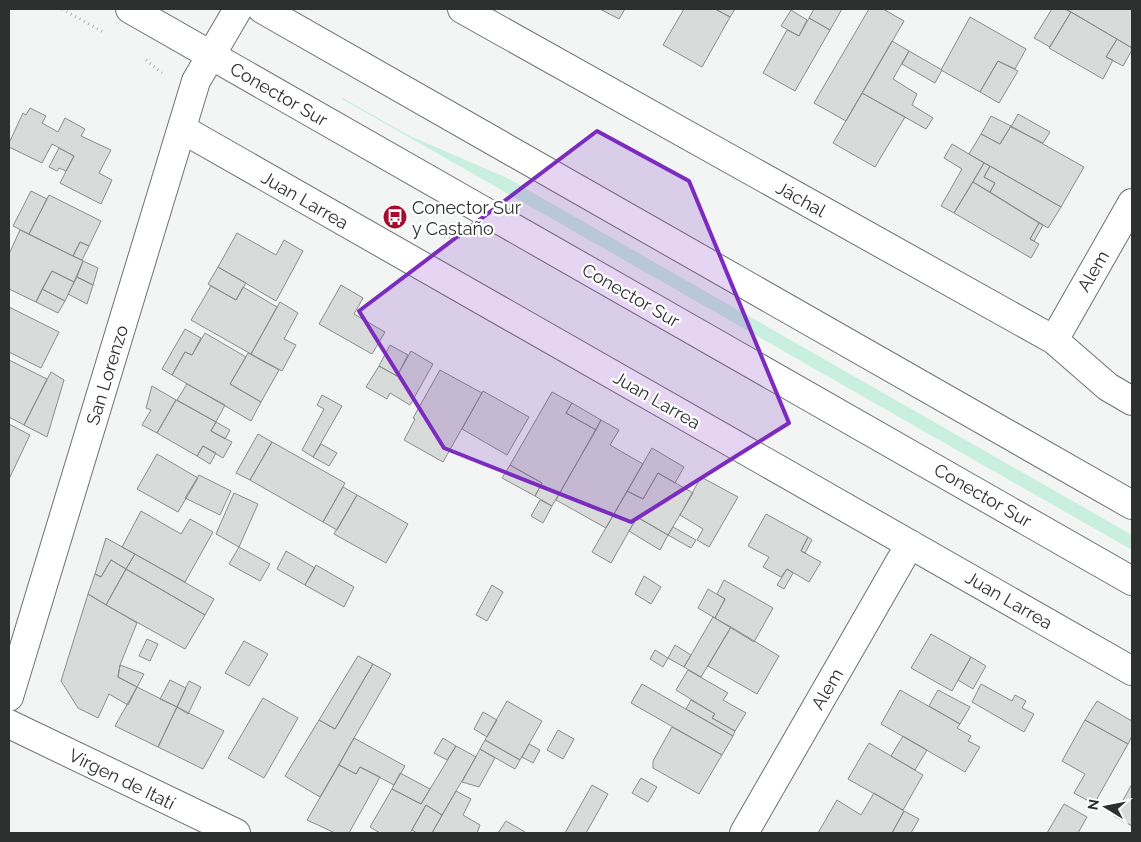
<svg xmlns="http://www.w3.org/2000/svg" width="1141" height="842" viewBox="0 0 1141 842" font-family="Raleway,sans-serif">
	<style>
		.green { fill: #c9efe0 }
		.building { fill: #d8dbd9; stroke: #8a8d8c }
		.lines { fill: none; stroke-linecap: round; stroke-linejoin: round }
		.minor-casing { stroke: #6f7271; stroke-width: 30 }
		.tertiary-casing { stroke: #6f7271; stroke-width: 30 }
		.primary-casing { stroke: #6f7271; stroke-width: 30 }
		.path { stroke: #b0b2b1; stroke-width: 3; stroke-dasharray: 1 4; stroke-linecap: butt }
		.minor { stroke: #fff; stroke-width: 28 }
		.tertiary { stroke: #fff; stroke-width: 28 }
		.primary { stroke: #fff; stroke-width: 28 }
		.marked { fill: #7b2cbf; fill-opacity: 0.2; stroke: #7b2cbf; stroke-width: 4; stroke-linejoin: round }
		.labels { text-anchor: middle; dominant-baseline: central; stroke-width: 4.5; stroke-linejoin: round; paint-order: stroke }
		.street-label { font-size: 18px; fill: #2e2f2f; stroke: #fff }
		.poi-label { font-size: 18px; fill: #2e2f2f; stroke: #fff; text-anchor: start }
	</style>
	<rect width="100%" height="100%" fill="#f2f5f4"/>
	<path class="green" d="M343 98 408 135 507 178 1132 535V550L342 99Z"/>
	<path class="building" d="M600 9H625L619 19Z
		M684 9H715L730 17 702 67 663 45Z
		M715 9H735L730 17Z
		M814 9H842L830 30 809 18Z
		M869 9H883L904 21 846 121 814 103Z
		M1052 9H1065L1071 12 1050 47 1034 38Z
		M1065 9H1132V48L1071 12Z
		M791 10 807 20 799 36 781 26Z
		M1071 12 1117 39 1106 57 1113 60 1103 79 1049 48Z
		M970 17 1026 49 1015 69 998 61 980 92 941 70Z
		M809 18 830 30 795 91 763 73 787 30 799 36Z
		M1117 39 1132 48V50L1123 66 1106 57Z
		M892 41 909 51 893 79 917 94 912 105 933 118 926 129 862 93Z
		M909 51 942 70 935 83 902 64Z
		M998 61 1018 71 999 103 980 92Z
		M862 93 905 117 875 167 833 143Z
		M30 108 46 116 42 123 58 132 65 118 85 129 81 136 111 150 99 173 112 180 101 204 60 183 74 156 52 144 42 163 9 147V143L23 113 26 115Z
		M1018 114 1050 132 1043 143 1011 127Z
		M991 116 1011 126 1000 144 981 134Z
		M1011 126 1084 167 1061 207 969 154 981 134 1000 144Z
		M952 144 984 163 954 213 941 206 962 169 944 158Z
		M59 148 74 156 66 171 59 168 57 171 49 167Z
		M984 163 990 166 984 177 995 183 990 192 973 182Z
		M990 166 1061 207 1048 228 990 192 995 183 984 177Z
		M973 182 1039 223 1030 239 1039 244 1031 258 954 213Z
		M31 191 47 199 29 234 13 226Z
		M49 195 101 221 89 246 80 242 73 256 29 234Z
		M1039 223 1043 225 1034 241 1030 239Z
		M20 230 83 261 74 282 52 271 36 302 9 289V254Z
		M237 233 276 255 284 240 303 251 276 301 218 267Z
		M80 242 89 246 82 260 73 256Z
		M83 261 98 268 93 285 77 277Z
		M218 267 246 283 236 300 208 284Z
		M52 271 74 282 65 301 42 289Z
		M77 277 93 285 87 304 68 294Z
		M341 285 363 298 354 314 385 332 372 354 319 324Z
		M211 286 236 300 243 287 277 307 251 354 191 320Z
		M42 289 65 301 58 313 36 302Z
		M280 302 298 313 284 339 296 345 282 371 251 354Z
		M9 307 59 332 41 368 9 352Z
		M185 329 201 338 192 355 185 352 172 375 162 369Z
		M205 333 246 357 230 384 261 402 251 421 172 375 185 352 192 355Z
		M390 345 408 355 397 376 379 366Z
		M411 351 433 364 410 405 390 393 387 399 366 387 379 366 397 376Z
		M248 353 279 370 261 402 230 384Z
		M9 360 47 379 24 425 9 417Z
		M440 370 482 393 443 462 404 440 415 419 413 418Z
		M51 372 64 380 47 437 24 425Z
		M187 384 225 405 216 422 177 400Z
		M152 386 176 400 157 433 142 425 151 410 146 408Z
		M483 391 529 417 507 455 462 429Z
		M552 392 572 403 566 413 596 430 552 506 535 496 542 483 510 465Z
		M322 395 342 406 313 457 302 450 324 409 317 405Z
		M176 400 216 422 211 431 232 442 223 458 203 446 197 456 157 433Z
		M572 403 601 420 596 430 566 413Z
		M601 420 619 430 610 445 643 464 606 528 556 500Z
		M216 422 230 430 225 439 211 431Z
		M9 424 30 435 9 479Z
		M258 434 272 442 250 480 236 473Z
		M272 442 345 483 323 522 250 480Z
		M321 444 337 453 329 466 313 457Z
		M203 446 216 453 210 464 197 456Z
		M652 448 684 467 675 483 658 473 643 499 627 491Z
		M157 454 198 478 178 512 137 489Z
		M510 465 542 483 535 496 502 478Z
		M658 473 693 493 668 535 637 517 611 563 592 552 627 491 643 499Z
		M199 475 231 491 220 515 185 498Z
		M701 477 738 497 709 547 697 540 703 529 680 515Z
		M343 487 357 495 337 530 323 522Z
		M234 493 258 504 239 547 216 534Z
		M357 495 408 524 386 563 334 534Z
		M540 500 552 506 543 523 531 516Z
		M141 511 181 534 190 519 213 532 185 582 122 547Z
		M766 514 808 537 801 551 821 562 809 582 787 569 781 577 763 567 769 557 748 546Z
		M637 517 668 535 660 550 629 531Z
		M673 527 696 540 691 548 668 535Z
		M808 537 812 540 805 553 801 551Z
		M106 538 135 554 126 569 111 560 101 577 95 574Z
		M239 547 270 564 260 581 229 564Z
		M286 551 315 568 305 585 277 569Z
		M135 554 214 599 205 615 126 569Z
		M111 560 126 569 106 605 88 594 95 574 101 577Z
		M316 565 354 587 344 607 305 585Z
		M126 569 205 615 185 649 106 605Z
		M787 569 793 573 784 589 777 585Z
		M644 576 661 587 651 604 635 594Z
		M724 580 773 608 754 642 715 618 725 599 717 594Z
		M492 585 503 592 487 621 476 615Z
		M708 589 725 599 715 618 698 608Z
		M88 594 137 623 120 665 118 677 137 687 128 705 109 694 98 718 78 708 61 681Z
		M713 617 731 627 701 677 684 667Z
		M731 627 779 656 757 694 708 666Z
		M931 634 971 657 952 691 911 668Z
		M147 639 158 644 150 661 139 656Z
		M244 641 268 654 249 686 225 673Z
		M675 645 691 655 684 667 668 658Z
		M655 650 668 658 663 667 650 659Z
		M358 656 373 664 335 729 319 720Z
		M971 657 986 666 973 689 958 680Z
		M373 664 391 674 320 797 285 776 319 720 335 729Z
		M120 665 144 674 137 687 118 677Z
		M688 670 728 693 723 700 746 713 735 731 712 718 715 714 676 690Z
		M170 680 186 688 177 707 160 699Z
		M189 681 201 687 188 714 177 707Z
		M642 684 733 736 722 755 631 703Z
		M981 684 1012 701 1015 695 1026 701 1022 708 1034 714 1024 732 972 702Z
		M137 687 177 707 158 747 115 726Z
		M900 690 960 724 957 728 971 736 968 741 980 747 965 772 881 724Z
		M938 690 970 707 960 724 929 706Z
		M263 698 298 718 264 778 228 758Z
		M691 700 715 714 712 718 735 731 733 736 686 709Z
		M507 701 542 721 520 760 485 740Z
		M1097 701 1132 721V736L1128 744 1085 720Z
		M177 707 224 731 203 769 158 747Z
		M483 712 497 720 487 737 474 729Z
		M1085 720 1128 744 1094 804 1074 793 1085 774 1062 761Z
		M672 727 722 755 699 794 653 768V761Z
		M558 730 574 739 563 759 547 750Z
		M903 736 927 750 915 770 891 756Z
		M354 738 405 766 394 785 360 767 356 774 339 765Z
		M443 738 456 746 447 760 434 753Z
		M485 740 520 760 515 769 480 749Z
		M869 743 923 775 903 810 848 779Z
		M529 744 540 750 533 763 522 757Z
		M456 746 476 757 442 815 426 805 410 833H380L370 827 392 789 421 804Z
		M480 749 495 758 479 787 462 782Z
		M339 765 356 774 360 767 380 777 349 833H335L307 820Z
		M400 773 430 789 421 804 392 789Z
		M641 778 657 787 648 802 632 793Z
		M1132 784V826L1114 816Z
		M592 785 608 794 586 833H565Z
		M456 791 471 799 463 815 480 825 477 833H432Z
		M874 793 904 811 892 833H818L837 800 861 815Z
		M1064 804 1087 817 1078 833H1047Z
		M426 805 442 815 432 833H417L412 830Z
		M904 811 919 819 911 833H892Z
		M506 821 525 832V833H498Z"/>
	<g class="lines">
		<defs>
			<path id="minor" d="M462 9 1054 340 1108 387 1132 401
				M182 129 1132 671
				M1054 340 1132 203
				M9 724 236 833
				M744 833 910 544"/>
			<path id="tertiary" d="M9 697 196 81 238 9"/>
			<path id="primary" d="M130 9 1132 581
				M262 9 1132 505"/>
		</defs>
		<use href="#minor" class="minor-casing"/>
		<use href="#tertiary" class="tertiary-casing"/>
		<use href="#primary" class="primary-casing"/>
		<path class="path" d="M62 9 103 32
			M146 60 162 73
			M444 237 460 238"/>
		<use href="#minor" class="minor"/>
		<use href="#tertiary" class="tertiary"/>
		<use href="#primary" class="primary"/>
	</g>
	<path class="marked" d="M597 131 689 181 789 423 631 522 444 448 359 311Z"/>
	<defs>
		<symbol id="bus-disc" viewBox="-11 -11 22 22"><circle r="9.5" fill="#a60c2f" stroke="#fff"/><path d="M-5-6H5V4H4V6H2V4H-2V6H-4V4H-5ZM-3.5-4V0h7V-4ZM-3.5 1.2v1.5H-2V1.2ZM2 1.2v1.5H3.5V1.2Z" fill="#fff"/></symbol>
	</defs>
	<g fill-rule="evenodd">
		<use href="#bus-disc" x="381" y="203" width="28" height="28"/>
	</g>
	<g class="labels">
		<g class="street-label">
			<text transform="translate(279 94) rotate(30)">Conector Sur</text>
			<text transform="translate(801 199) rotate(29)">Jáchal</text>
			<text transform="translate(305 200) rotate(30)">Juan Larrea</text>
			<text transform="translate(1093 271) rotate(-60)">Alem</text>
			<text transform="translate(631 295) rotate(30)">Conector Sur</text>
			<text transform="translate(107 375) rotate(-73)">San Lorenzo</text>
			<text transform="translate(657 400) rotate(30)">Juan Larrea</text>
			<text transform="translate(983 495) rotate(30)">Conector Sur</text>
			<text transform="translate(1009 600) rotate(30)">Juan Larrea</text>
			<text transform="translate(827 689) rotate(-60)">Alem</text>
			<text transform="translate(122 779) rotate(26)">Virgen de Itatí</text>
		</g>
		<g class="poi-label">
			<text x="412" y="207">Conector Sur<tspan x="412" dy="21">y Castaño</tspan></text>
		</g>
	</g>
	<rect width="1141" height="842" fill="none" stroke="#2e2f2f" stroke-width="20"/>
	<g transform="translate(1106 807) rotate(280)" stroke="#ffffff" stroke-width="4" paint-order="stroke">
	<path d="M0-4L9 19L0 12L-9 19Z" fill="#2e2f2f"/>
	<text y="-8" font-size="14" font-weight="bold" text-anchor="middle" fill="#2e2f2f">N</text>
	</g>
</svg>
